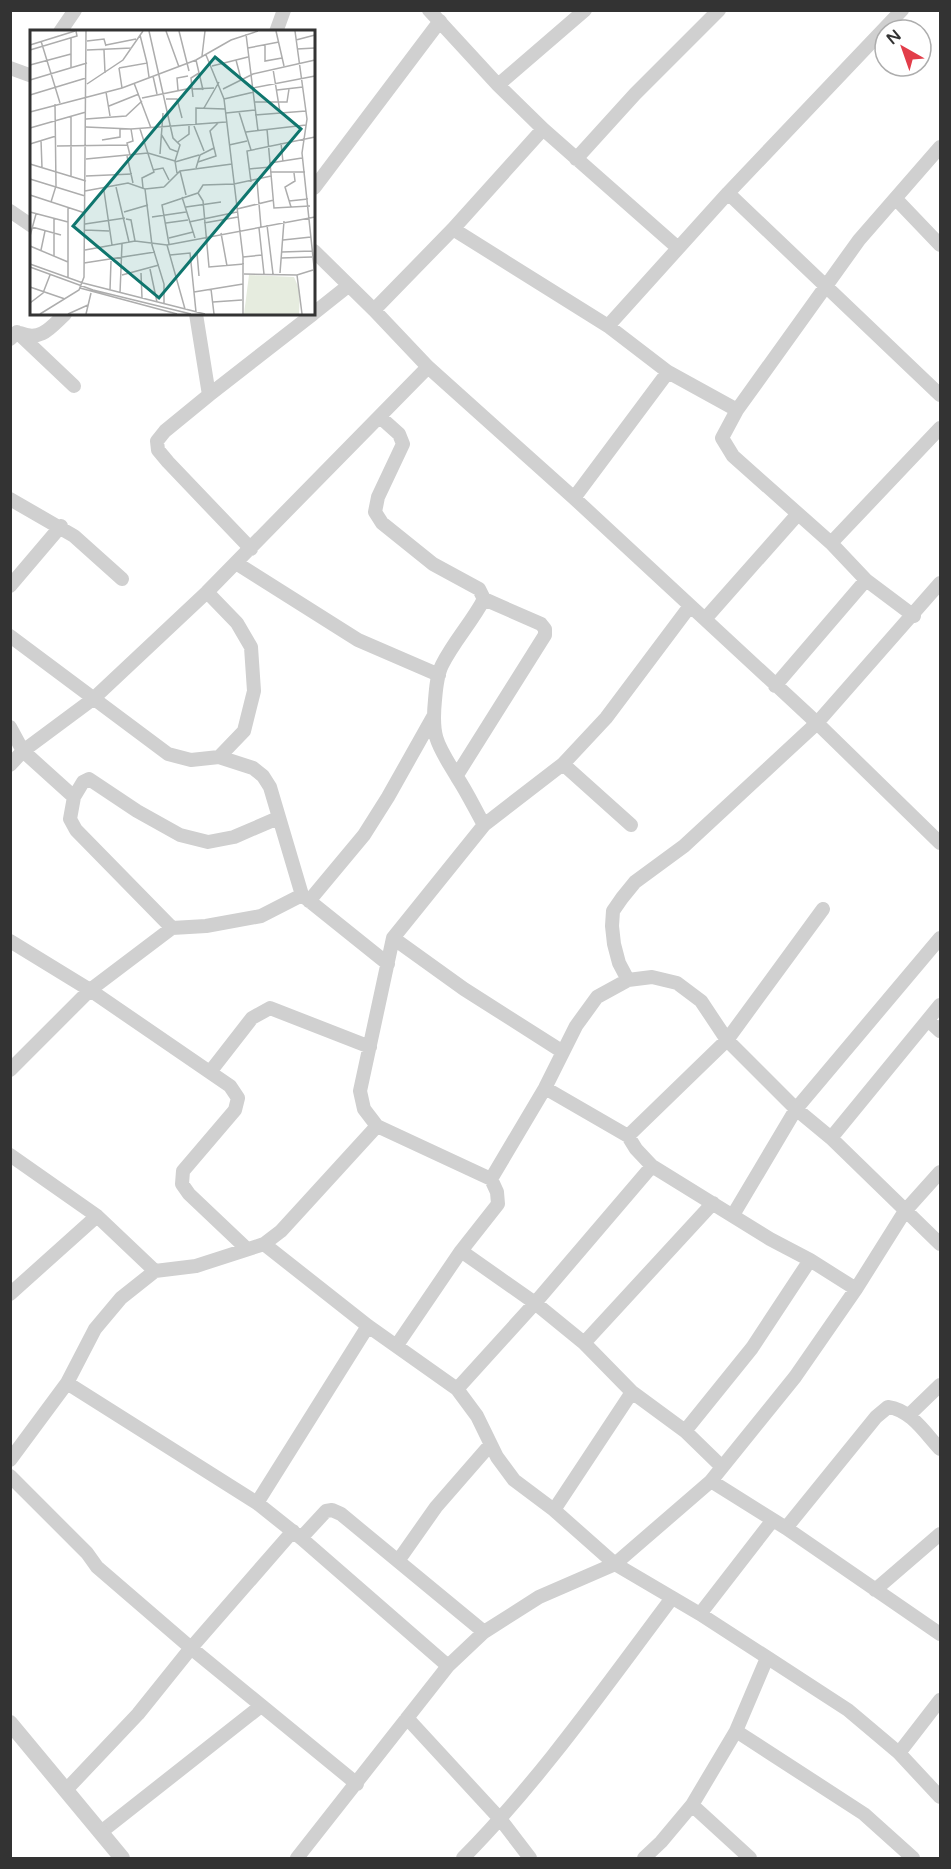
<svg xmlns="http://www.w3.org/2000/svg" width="951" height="1869" viewBox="0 0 951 1869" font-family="'Varela Round',sans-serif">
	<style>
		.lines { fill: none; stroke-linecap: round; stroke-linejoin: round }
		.minor { stroke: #d0d0d0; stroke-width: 14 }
		.tertiary { stroke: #d0d0d0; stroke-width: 16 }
		.inset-road { fill: none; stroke: #adadad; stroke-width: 1.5 }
		.view { fill: #0f766e; fill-opacity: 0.15; stroke: #0f766e; stroke-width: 3 }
		.inset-edge { fill: none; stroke: #333; stroke-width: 3 }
	</style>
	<rect width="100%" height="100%" fill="#fff"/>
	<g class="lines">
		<path class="minor" d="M429 10 498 85 543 129 678 248
			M60 32 75 10
			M276 32 284 10
			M10 68 32 76
			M498 85 585 10
			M576 159 635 94 719 10
			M314 188 440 21
			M728 193 940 395
			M896 199 940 245
			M10 211 32 226
			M453 229 608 326 668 372 737 410
			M314 251 374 310 428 367 574 498 817 723 940 843
			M374 310 453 229 543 129
			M314 313 348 286
			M196 314 209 395
			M608 326 728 193 902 10
			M20 333C41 342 51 327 65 314
			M10 339 17 332 74 386
			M380 417 399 434 403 444 378 497 375 512 382 523 433 564 479 589 484 599C472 622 454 641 442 665 437 675 436 688 435 700 431 739 438 745 457 777 467 792 475 809 484 825
			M574 498 668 372
			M10 499 74 536 122 579
			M831 543 940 428
			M251 549 168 462 158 450 157 441 165 431 209 395 313 314
			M236 563 358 640 439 675
			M10 586 61 526
			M207 592 237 623 251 647 254 691 244 731 219 757
			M690 606 606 718 563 764 484 825 393 938 360 1091 364 1109 377 1126 491 1179 497 1192 498 1204 461 1251 535 1303 584 1343 632 1392 685 1431 722 1467
			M914 616 866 580 831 543 733 456 722 438 737 410 859 240 940 147
			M705 619 797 515
			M10 636 168 754 191 760 219 757 253 768 263 776 270 787 302 895 388 964
			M775 686 866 580
			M10 727 23 751 74 797 70 819 76 830 172 928
			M563 764 631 825
			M10 765 23 751 93 699 207 592 428 367
			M457 775 545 635V629L541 624 484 599
			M74 797 83 782 89 779 137 811 180 835 208 842 234 837 278 818
			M309 901 364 835 388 797 433 717
			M393 938 464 989 563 1052
			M10 941 90 990 230 1086 238 1098 235 1110 183 1171 182 1184 189 1194 246 1248
			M628 980 619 963 614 944 612 926 613 911 622 898 635 882 684 846 817 723 940 583
			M928 1020 940 1031
			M10 1070 90 990 172 928 206 926 261 916 302 895
			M210 1072 252 1018 270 1008 370 1047
			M545 1088 628 1136 636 1149 652 1166 770 1239 810 1260 856 1289
			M628 1136 727 1040 823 909
			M831 1138 940 1005
			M10 1155 97 1216 155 1271
			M491 1179 545 1088 576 1026 597 997 628 980 652 977 677 983 701 1001 727 1040 796 1109 831 1138 940 1244
			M733 1215 796 1109 940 938
			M264 1244 368 1326 457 1389 477 1416 497 1457 514 1480 554 1510 615 1564 700 1614 848 1710 899 1753 940 1797
			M10 1294 97 1216
			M584 1343 713 1203
			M397 1345 461 1251
			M67 1383 257 1503 301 1538 448 1666
			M457 1389 535 1303 652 1166
			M909 1415 940 1385
			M685 1431 752 1348 810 1260
			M10 1460 67 1383 95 1329 121 1298 155 1271 196 1266 264 1244 281 1231 377 1126
			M10 1476 87 1553 97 1567 191 1648 357 1784
			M711 1481 786 1528 940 1634
			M257 1503 368 1326
			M554 1510 632 1392
			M786 1528 876 1417 888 1407C911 1410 925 1433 940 1449
			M301 1538 326 1511 332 1510 341 1514 484 1632
			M398 1561 436 1507 490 1445
			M875 1590 940 1534
			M700 1614 772 1521
			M407 1718 501 1820 530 1858
			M736 1731 864 1814 913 1858
			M899 1753 940 1700
			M66 1790 138 1714 191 1648 293 1531
			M692 1805 750 1858
			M101 1832 261 1706
			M297 1858 448 1666 484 1632 539 1597 615 1564 711 1481 795 1377 856 1289 905 1211 940 1172
			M463 1858C541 1779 605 1687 672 1598
			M644 1858 661 1842 692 1805 736 1731 767 1658"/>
		<path class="tertiary" d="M10 1723 122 1858"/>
	</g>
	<g transform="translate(30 30)">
		<rect width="285" height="285" fill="#fff"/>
		<path d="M219 245 264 247 270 261 269 284H214Z" fill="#e6ecdf"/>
		<path class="inset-road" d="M119 1 143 108 150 115 145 131 147 143M136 1 149 37M149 1 159 41M246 1 254 36M265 1 277 89 272 123 285 246M216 4 228 101M110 5 117 33M266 10 285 5M11 11 30 73M57 11 74 9 76 16M0 15 45 1M76 15 106 9M235 15V31L252 28M218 18 249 12M267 19 285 18M0 20 47 6 46 1M57 20 102 18M74 20 75 43M176 25 194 69 213 227V284M172 26 175 1M166 30 173 60M206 30 211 49M0 35 41 24M182 36 218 27M41 38V8M89 38 117 33 119 47M89 38 92 58M243 39 250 82M169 43 161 48 162 59 184 58M123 46 127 64M0 50 57 33M104 53 121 98M57 54 93 30 113 1M223 58 285 46M193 59 223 44 285 30M148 60 147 48 158 46M247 60 273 57M76 62 80 86M0 65 56 48M112 68 162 58 163 67M136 69H147L152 88M194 69 224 62M224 72H257L259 59M79 76 109 64M174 78 189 52M0 82 92 58 166 30 201 10 228 1M209 82 221 120M196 83 225 80M225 85 276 81M41 86V146M56 89 96 86 112 71M166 95V78L195 79M164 96 174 121M56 97 101 99 196 92M0 98 56 82M110 99 124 142 112 148 113 158M237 99 244 178 280 176M216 102 276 95M131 104 140 119 148 122M11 110 12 138M72 110 90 107V98M148 112 159 104V96M251 113 253 132M0 114 26 106M199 115 217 111M27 116 97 115M130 124 133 83M100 125 97 113 103 111 101 99M97 126 103 153M56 129 118 123 145 131M145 132 169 125M168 132 186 126 184 118M240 133 272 128M0 134 56 151M166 138 170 125 184 118 180 101 188 93M219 139 241 137M123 140 133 138 139 150M150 141 156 165M241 142H275M56 146 102 144M0 149 55 166M227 151 231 197M221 152 217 121 285 107M86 157 99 212M134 157 150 141 202 134M115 159 122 215 134 254V274M55 161 98 153 115 159 134 157M74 161 82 215M168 163 173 155 204 154 241 146M0 165 55 183M152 167 165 208M259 171 278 169M21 172 26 156 25 74M156 177 191 172M261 177 255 157 265 151 264 143M207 179 244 170M0 182 38 192M94 182 118 175M122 187 156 182M24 189V226M96 189 101 190 105 211M159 192 207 182M136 193 158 190M174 193 208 187M55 194 95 188M237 195 243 244M2 197 31 205M229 198 234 244M55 200 79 201M191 203 197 236M0 206 6 184M139 208 163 202M253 210 281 207M139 214 132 175 168 163 173 171 179 237 214 234M137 215 155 279M0 216 38 232M11 220 15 201M55 220 105 211 137 215 285 187M252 222 282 221M167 223 169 246M140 225 160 223 166 282M213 227 232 225M251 228 282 227M54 233 125 222M0 234 53 253 175 284M0 237 63 260 161 284M120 239 127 272M111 243 112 268M250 243 254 191M214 244 267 245 283 240M92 245 129 235M267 245 272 284M38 247V177M0 257 35 269M50 258 147 284M181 259 184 284M80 260 81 231M164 262 213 254M90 263 92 214M183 272 212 270M0 273 13 263 20 245M10 284 49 260 54 247 56 1M38 284 58 275M56 284 61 263"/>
		<path class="view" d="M185 27 271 99 129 268 43 196Z"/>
		<rect width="285" height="285" class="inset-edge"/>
	</g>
	<rect width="951" height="1869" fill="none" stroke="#333333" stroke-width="24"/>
	<g transform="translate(903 48) rotate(320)"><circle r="28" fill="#ffffff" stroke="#adadad" stroke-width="1.5"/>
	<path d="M0-4.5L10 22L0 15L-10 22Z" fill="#e23d49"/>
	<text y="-9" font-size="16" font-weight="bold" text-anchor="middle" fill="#333333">N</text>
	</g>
</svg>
